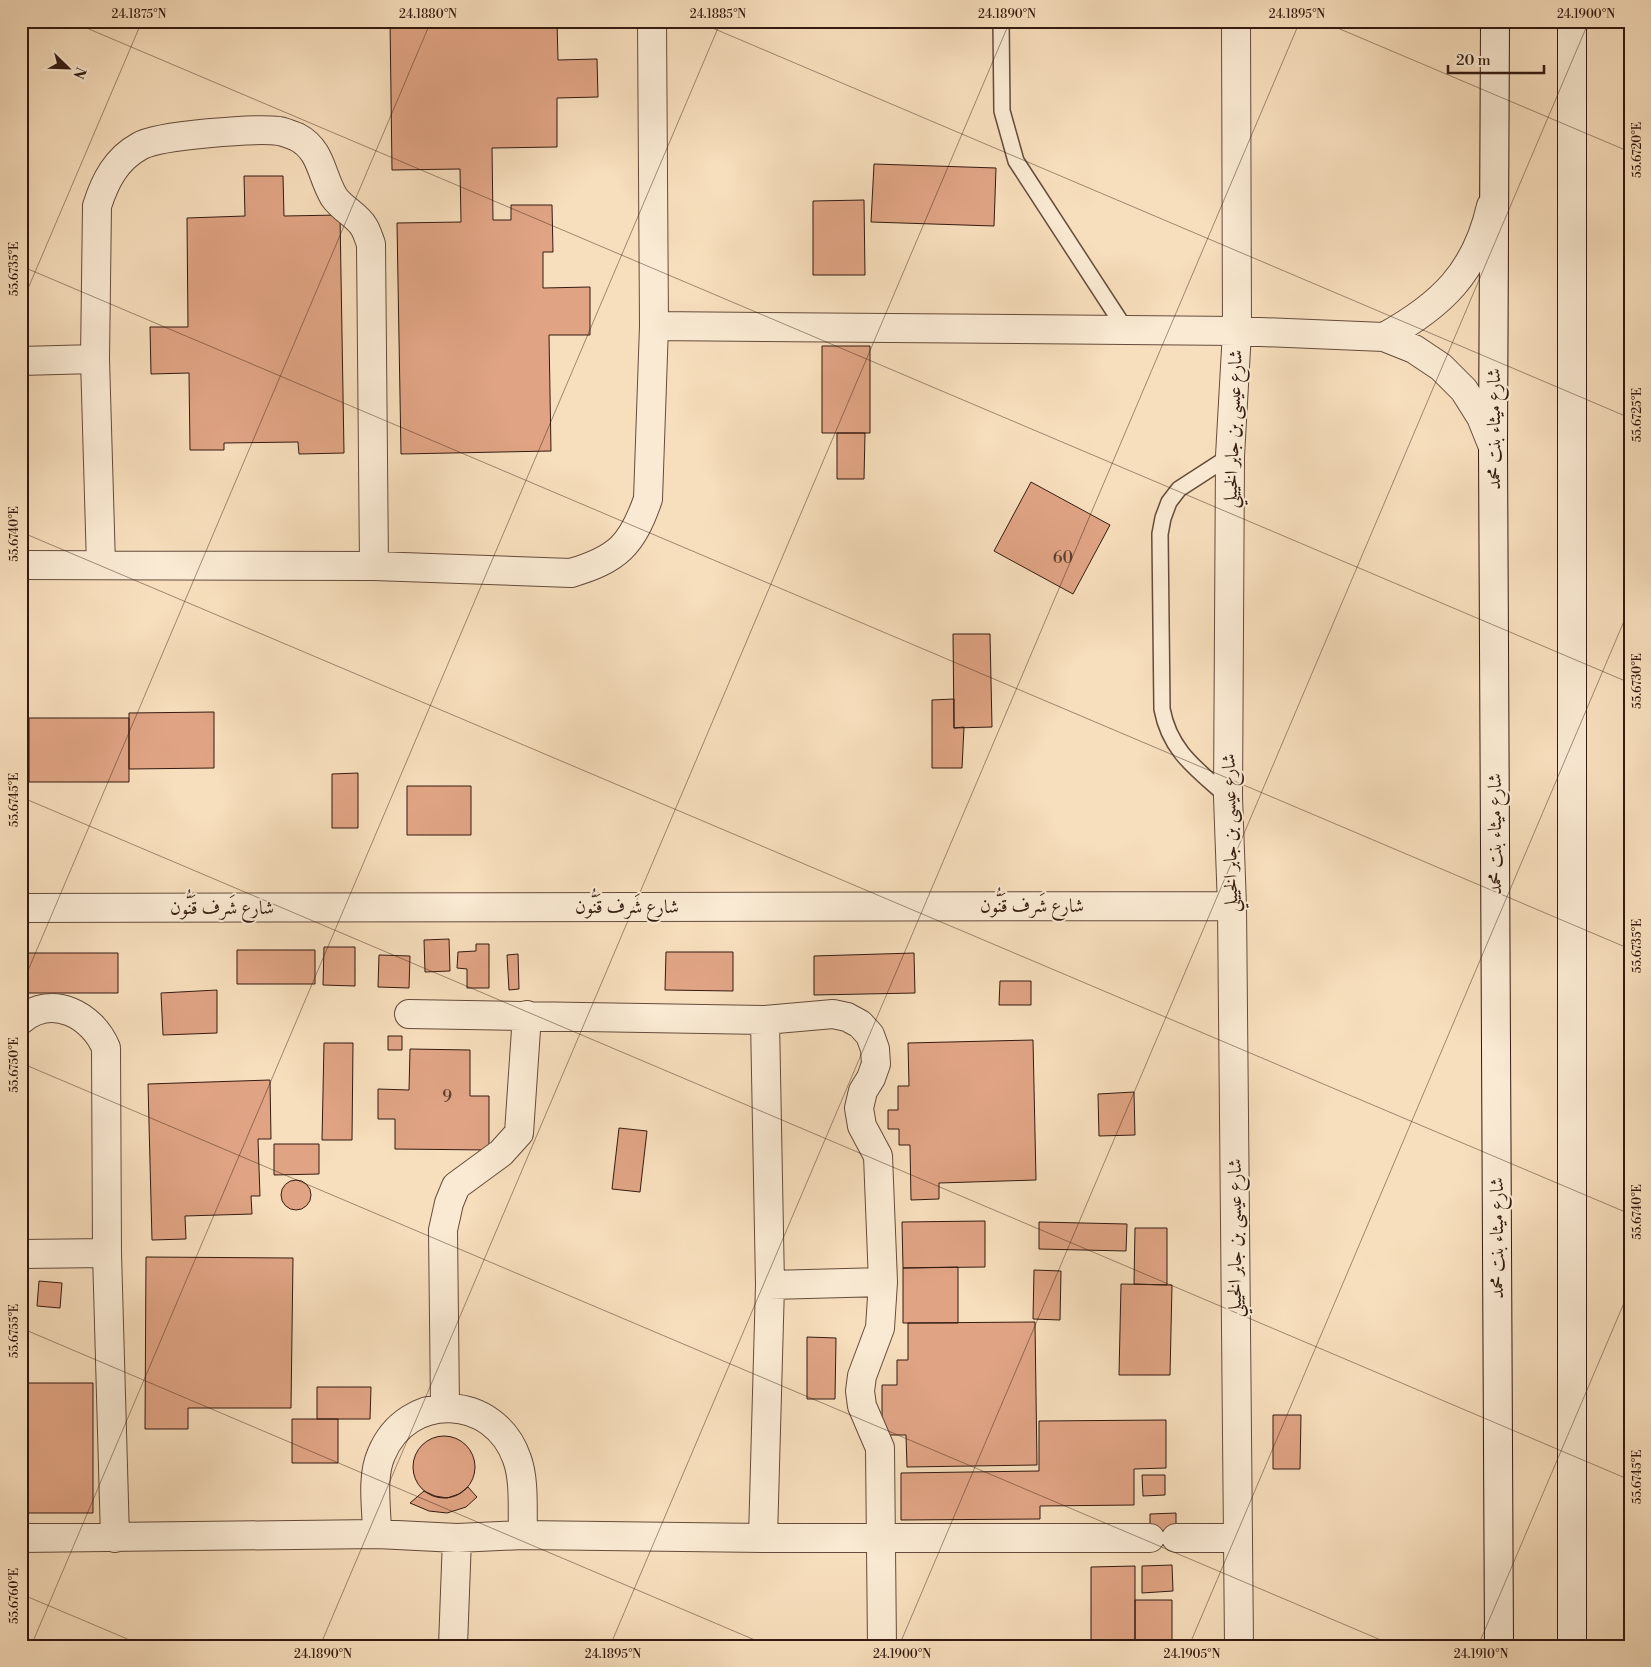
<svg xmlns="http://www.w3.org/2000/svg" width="1651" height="1667" viewBox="0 0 1651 1667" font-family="'Libre Bodoni',Amiri,serif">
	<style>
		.building { fill: #e0a484; stroke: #341b10 }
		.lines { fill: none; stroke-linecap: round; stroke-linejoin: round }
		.service-casing { stroke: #654c3b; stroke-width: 18 }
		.minor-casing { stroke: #654c3b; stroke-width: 30 }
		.secondary-casing { stroke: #341b10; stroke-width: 30 }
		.service { stroke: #faead3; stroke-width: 15 }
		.minor { stroke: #faead3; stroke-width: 28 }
		.secondary { stroke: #faead3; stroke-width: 28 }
		.ticks { fill: none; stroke: #341b10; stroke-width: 1; stroke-opacity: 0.45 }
		.labels { text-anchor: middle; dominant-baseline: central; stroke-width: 4; stroke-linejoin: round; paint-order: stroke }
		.number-label { font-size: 16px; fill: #5f3d2d }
		.street-label { font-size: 19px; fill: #341b10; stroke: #faead3 }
		.neatline { fill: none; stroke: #341b10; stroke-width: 2 }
		.ticks-label { font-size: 12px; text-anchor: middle; fill: #341b10 }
	</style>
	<rect width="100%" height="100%" fill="#f7debc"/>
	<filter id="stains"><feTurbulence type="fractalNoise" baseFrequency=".004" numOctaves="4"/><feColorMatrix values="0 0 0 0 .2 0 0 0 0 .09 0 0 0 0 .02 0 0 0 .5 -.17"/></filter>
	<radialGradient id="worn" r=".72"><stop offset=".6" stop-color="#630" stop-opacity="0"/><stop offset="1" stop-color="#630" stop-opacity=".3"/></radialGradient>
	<path class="building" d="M390 21H557L558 60 597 59 598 97 557 98V147L492 148 493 220H511V205H552L553 252H543V288L590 287V335H549L551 451 401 454 397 223 461 222 460 169 392 170Z
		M874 164 996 168 994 226 871 222Z
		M244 176H283L284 216 340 215 344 453 299 454 298 442 224 443V450H190L189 373 151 374 150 327H188L187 218 245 216Z
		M864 200 865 275H813V201Z
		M822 346H870V433H822Z
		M837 433H865L864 479H837Z
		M1031 482 1110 525 1073 594 994 551Z
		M953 634H990L992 727 954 728Z
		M954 699V728L964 727 962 768H932V700Z
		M214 712V768L129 769V713Z
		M29 718H129V782H29Z
		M358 773V828H332V774Z
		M407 786H471V835H407Z
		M449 939 450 971 425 972 424 940Z
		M476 944H489V988H467V969L457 968 458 952 476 951Z
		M324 947H355V986L323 985Z
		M237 950H315V984H237Z
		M666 952H733V991L665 990Z
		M21 953H118V993H21Z
		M914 953 915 993 814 995V956Z
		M518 954 519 989 509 990 507 955Z
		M379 955 410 956 409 988 378 987Z
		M1000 981H1031V1005H999Z
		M217 990V1033L163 1035 161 993Z
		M388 1036H402V1050H388Z
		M1033 1040 1036 1180 939 1183V1199L911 1200 910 1145H899V1129H888V1110H898V1086H909L908 1043Z
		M324 1043H353L352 1140H322Z
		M410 1049 470 1050V1096H489V1150L395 1149V1119H378V1089L409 1090Z
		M270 1080 271 1139H258L260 1196H251L252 1214 185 1216 186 1239 152 1240 148 1084Z
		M1134 1092 1135 1135 1099 1136 1098 1094Z
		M619 1128 647 1131 640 1192 612 1189Z
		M274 1144H319V1174L274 1175Z
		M281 1195a15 15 0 1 1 30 0a15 15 0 1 1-30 0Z
		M985 1221V1267L903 1268 902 1222Z
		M1039 1222 1127 1224 1126 1251 1039 1249Z
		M1135 1228H1167V1285L1134 1284Z
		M146 1257 293 1258 291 1408H188V1429H145Z
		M958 1267V1323H903V1268Z
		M1034 1270 1061 1271 1060 1320 1033 1319Z
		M39 1281 62 1283 60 1308 37 1306Z
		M1121 1284 1172 1285 1170 1375H1119Z
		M1035 1322 1037 1465 907 1467 906 1435H882V1385H897V1360H908V1323Z
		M807 1337 836 1338 835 1399H807Z
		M25 1383H93V1513H24Z
		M317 1387H371L370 1419H317Z
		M1273 1415H1301L1300 1469H1273Z
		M292 1419H338V1463H292Z
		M1166 1420V1468L1134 1469V1505L1040 1506V1519L901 1520V1473L1039 1471V1421Z
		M413 1467a31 31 0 1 1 62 0a31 31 0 1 1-62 0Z
		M1142 1475H1165V1495L1143 1496Z
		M468 1487 477 1497 466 1507 447 1513 429 1511 410 1503 424 1491 435 1496 447 1498 459 1494Z
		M1176 1513V1541H1150V1514Z
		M1172 1565 1173 1591 1142 1593V1566Z
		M1135 1566V1646H1091V1567Z
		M1135 1600H1172V1646H1135Z"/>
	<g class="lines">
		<defs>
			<path id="service" d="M1001 21 1002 111 1016 161 1126 330
				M1228 797C1198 770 1170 752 1162 709L1160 534 1163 518 1169 502 1179 489 1230 456"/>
			<path id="minor" d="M1236 21 1237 331 1230 456 1228 797 1232 906 1239 1646
				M654 326 1237 331 1384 337 1414 349 1441 367 1464 390 1481 417 1493 447
				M1384 337C1442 305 1476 272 1491 206
				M21 361 95 359
				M21 565 374 566 571 573C618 559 632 545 648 499L654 326 652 21
				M101 565 95 359 97 206C105 181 116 159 140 146 159 135 256 128 279 131 285 132 292 135 297 137 322 150 321 176 334 197 342 209 357 215 364 227 367 232 369 239 371 244L374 566
				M21 908 1232 906
				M409 1014 765 1020 833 1014 847 1017 860 1024 870 1035 875 1049 876 1064 871 1078 863 1091 859 1108 862 1126 878 1156 883 1282 880 1328 862 1376 860 1391 862 1406 880 1448 882 1646
				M21 1020C53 993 93 1016 106 1048L107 1253 115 1538
				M21 1254 107 1253
				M770 1285 883 1282
				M445 1407 443 1230 449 1203 456 1186 501 1153 519 1133 527 1015
				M377 1534C377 1510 371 1478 381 1455 407 1390 495 1394 517 1459 525 1481 522 1511 523 1535
				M21 1538 377 1534 457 1538 523 1535 763 1538H1150
				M763 1538 770 1285 765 1020
				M1176 1538H1238
				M453 1646 457 1538"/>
			<path id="secondary" d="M1495 21 1493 447 1499 1646
				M1572 21V1646"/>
		</defs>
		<use href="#service" class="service-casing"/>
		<use href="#minor" class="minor-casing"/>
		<use href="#secondary" class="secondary-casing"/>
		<use href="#service" class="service"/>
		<use href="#minor" class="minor"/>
		<use href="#secondary" class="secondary"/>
	</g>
	<path class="ticks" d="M70 21 1630 683M696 21 1630 418M1321 21 1630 152M21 266 1630 949M21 305 142 21M21 532 1630 1214M21 797 1630 1480M21 987 431 21M21 1063 1395 1646M21 1328 769 1646M21 1594 144 1646M31 1646 721 21M320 1646 1010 21M610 1646 1300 21M899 1646 1589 21M1189 1646 1630 607M1478 1646 1630 1289"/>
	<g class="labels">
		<g class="number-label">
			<text x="1063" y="558">60</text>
			<text x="447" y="1097">9</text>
		</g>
		<g class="street-label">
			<text transform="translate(1233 429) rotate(-88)">شارع عيسى بن جابر الخييلي</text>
			<text transform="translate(1494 429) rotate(-90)">شارع ميثاء بنت محمد</text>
			<text transform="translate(1230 833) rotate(-91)">شارع عيسى بن جابر الخييلي</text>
			<text transform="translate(1495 834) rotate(-90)">شارع ميثاء بنت محمد</text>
			<text x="1032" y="906">شارع شَرف قَنُّون</text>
			<text x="627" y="907">شارع شَرف قَنُّون</text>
			<text x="222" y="908">شارع شَرف قَنُّون</text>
			<text transform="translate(1235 1238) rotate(-90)">شارع عيسى بن جابر الخييلي</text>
			<text transform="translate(1497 1238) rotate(-90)">شارع ميثاء بنت محمد</text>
		</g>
	</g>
	<rect width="1651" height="1667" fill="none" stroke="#f7debc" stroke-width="55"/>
	<g transform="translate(68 68) rotate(113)" stroke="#faead3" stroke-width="4" paint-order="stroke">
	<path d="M0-4L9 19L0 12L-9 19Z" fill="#341b10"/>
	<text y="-8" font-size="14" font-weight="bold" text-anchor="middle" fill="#341b10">N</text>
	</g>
	<path d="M1448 65v8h96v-8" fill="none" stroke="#341b10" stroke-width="2.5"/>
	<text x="1456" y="65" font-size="15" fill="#341b10" stroke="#faead3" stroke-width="4" paint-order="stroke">20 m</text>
	<rect x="28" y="28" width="1596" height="1612" class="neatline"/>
	<g class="ticks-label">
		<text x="139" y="18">24.1875°N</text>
		<text x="428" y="18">24.1880°N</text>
		<text x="718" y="18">24.1885°N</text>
		<text x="1007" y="18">24.1890°N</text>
		<text x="1297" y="18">24.1895°N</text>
		<text x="1586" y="18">24.1900°N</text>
		<text transform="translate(1637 150) rotate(-90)" y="4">55.6720°E</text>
		<text transform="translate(14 269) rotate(-90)" y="4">55.6735°E</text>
		<text transform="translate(1637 415) rotate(-90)" y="4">55.6725°E</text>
		<text transform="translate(14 534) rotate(-90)" y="4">55.6740°E</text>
		<text transform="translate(1637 681) rotate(-90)" y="4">55.6730°E</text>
		<text transform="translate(14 800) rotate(-90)" y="4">55.6745°E</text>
		<text transform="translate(1637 946) rotate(-90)" y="4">55.6735°E</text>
		<text transform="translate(14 1065) rotate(-90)" y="4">55.6750°E</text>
		<text transform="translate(1637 1212) rotate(-90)" y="4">55.6740°E</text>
		<text transform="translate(14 1331) rotate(-90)" y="4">55.6755°E</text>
		<text transform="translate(1637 1477) rotate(-90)" y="4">55.6745°E</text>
		<text transform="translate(14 1596) rotate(-90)" y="4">55.6760°E</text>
		<text x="323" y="1658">24.1890°N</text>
		<text x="613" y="1658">24.1895°N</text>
		<text x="902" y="1658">24.1900°N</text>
		<text x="1192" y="1658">24.1905°N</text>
		<text x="1481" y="1658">24.1910°N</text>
	</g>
	<rect width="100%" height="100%" filter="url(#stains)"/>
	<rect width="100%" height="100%" fill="url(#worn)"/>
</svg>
